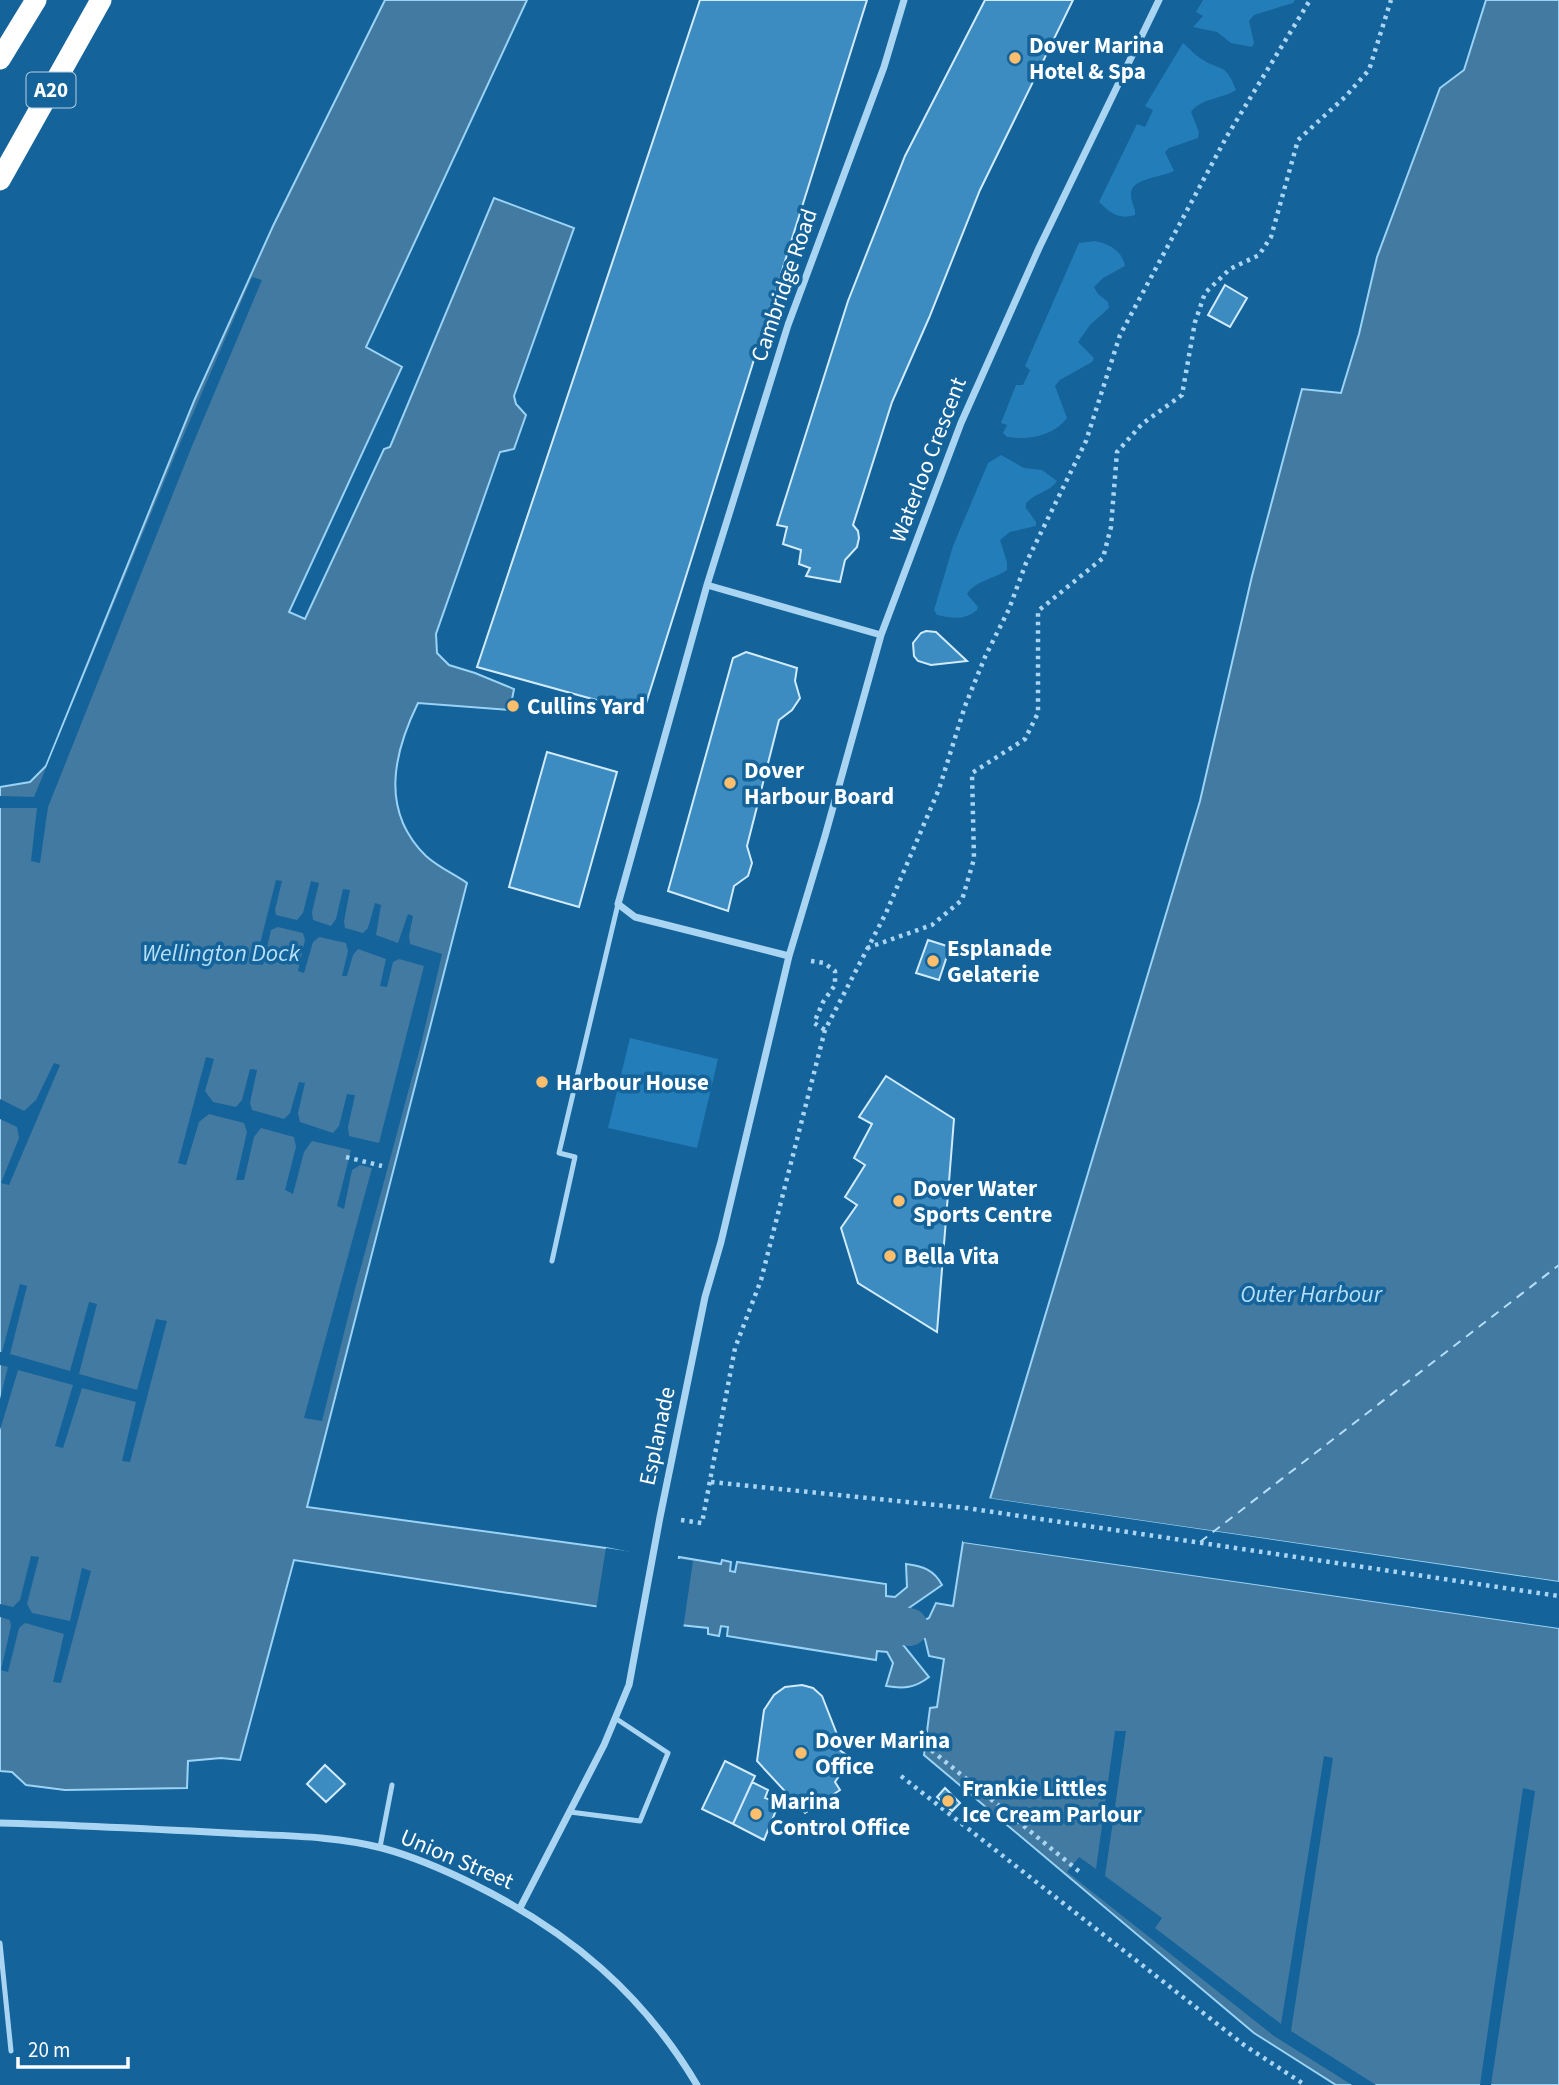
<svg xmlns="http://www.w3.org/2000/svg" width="1559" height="2085" viewBox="0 0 1559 2085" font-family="'Source Sans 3',sans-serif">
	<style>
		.green { fill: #237db8 }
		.water { fill: #437aa1; stroke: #9bd3f6; stroke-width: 2 }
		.pier { fill: #14639b }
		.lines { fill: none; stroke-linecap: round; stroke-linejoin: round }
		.canal { stroke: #437aa1; stroke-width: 38 }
		.ferry { stroke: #b5dff9; stroke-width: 2; stroke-dasharray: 9 7; stroke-linecap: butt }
		.building { fill: #3d8cc1; stroke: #d1ebfd; stroke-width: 2 }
		.path { stroke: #a9d5f3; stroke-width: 4.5; stroke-dasharray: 3.5 5; stroke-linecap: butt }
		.lane { stroke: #a9d5f3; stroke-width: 5 }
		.street { stroke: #a9d5f3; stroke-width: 7 }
		.highway { stroke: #fff; stroke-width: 21 }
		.poi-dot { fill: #ffbe6b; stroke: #14639b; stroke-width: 2.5 }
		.labels { text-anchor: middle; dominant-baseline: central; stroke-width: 7; stroke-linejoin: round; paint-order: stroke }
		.shield { fill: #14639b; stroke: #b8d0e1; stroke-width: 2 }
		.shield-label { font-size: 21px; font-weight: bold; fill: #fff }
		.poi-label { font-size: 23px; font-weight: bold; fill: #fff; stroke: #14639b; text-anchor: start }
		.street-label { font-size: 23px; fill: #fff; stroke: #14639b }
		.water-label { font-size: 24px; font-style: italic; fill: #b5dff9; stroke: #14639b }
	</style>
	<rect width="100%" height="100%" fill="#14639b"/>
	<path class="green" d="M1203 0H1295L1293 3 1254 15 1249 21 1254 43 1252 47 1231 43 1217 32 1193 27 1203 16 1196 12Z
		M1183 43C1189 48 1194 54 1200 58 1220 72 1225 61 1236 90 1222 99 1201 98 1191 112L1199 132 1198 138 1169 148 1165 152 1174 171C1163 177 1132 178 1131 193 1130 201 1136 208 1135 215 1118 220 1111 213 1099 202L1137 124 1145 127 1153 110 1145 106Z
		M1095 241C1110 244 1122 251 1125 266L1103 278 1094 287 1098 294 1108 302 1109 308 1090 325 1078 342 1094 358 1092 362 1060 380 1055 386 1067 418C1052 437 1029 440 1007 437L1003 433 1007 425 1001 423 1016 385H1023L1030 370 1025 366 1079 243Z
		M1001 455 1024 468 1042 470 1057 481C1050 492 1035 493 1026 503V508L1036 522V526L1010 532 1000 540 1007 562V570C994 579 975 581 967 594L978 607 977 610C964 621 952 618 937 615L934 610 953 546 988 463Z
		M630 1038 718 1059 697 1148 608 1128Z"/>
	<path class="water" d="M385 0H527L366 347 402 367 289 612 305 619 384 449 390 447 494 198 574 228 514 396 516 404 526 415 514 449 500 452 436 634 437 653 449 665 475 673 514 689 510 710 418 703C393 754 380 811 426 856 438 867 454 874 467 883L307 1507 606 1548 678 1563 679 1557 721 1564 722 1560 731 1562 730 1571 735 1572 737 1562 886 1584V1596L895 1597 907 1587 906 1564C923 1566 934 1570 942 1585L906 1610 900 1641 929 1677C915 1688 904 1689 886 1686L893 1663 887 1652 877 1651 876 1660 727 1636 728 1627 721 1626 719 1636 708 1634V1628L671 1624 672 1618 294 1560 240 1760 221 1758 188 1761 187 1788 65 1790 26 1785 12 1772 0 1771V787L30 782 46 766 194 401 273 226Z
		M1486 0H1559V1582L990 1499 1200 801 1252 576 1302 389 1341 393 1359 334 1377 257 1440 88 1464 70Z
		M963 1542 1559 1628V2085H1336L1254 2033 924 1755 930 1708 937 1707 944 1659 929 1656 925 1639 909 1627 929 1618 936 1603 953 1606Z"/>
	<path class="pier" d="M252 277 262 280 192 446 48 807 40 863 31 861 37 808H0V796L34 797 179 446Z
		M276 880 282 881 275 910 276 915 297 920 303 913 311 881 319 883 312 912 313 920 331 926 336 919 343 889 350 890 344 921 345 928 363 933 368 928 375 903 381 905 376 935 398 943 408 914 413 916 409 936 410 944 442 954 421 1044 355 1289 322 1421 304 1418 372 1168 360 1165 352 1170 344 1209 337 1206 351 1150 312 1141 304 1152 293 1194 285 1190 296 1147 294 1137 261 1128 254 1137 244 1180H236L247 1132 244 1123 209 1114 199 1122 186 1165 178 1163 206 1057 214 1059 205 1091 213 1102 236 1107 242 1100 250 1069 257 1070 250 1103 252 1110 284 1119 290 1113 299 1082 305 1083 298 1113 300 1122 333 1133 339 1126 347 1094 355 1095 348 1127 349 1136 379 1143 424 966 399 959 393 962 387 987 380 986 386 959 358 949 353 955 347 976H342L348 951 346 943 319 937 313 942 304 973 298 971 305 940 303 933 278 927 271 930 263 965 255 964Z
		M54 1063 60 1065 9 1185 1 1183 19 1138 17 1127 0 1119V1099L24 1111 36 1100Z
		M20 1284 27 1286 10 1354 70 1371 89 1302 97 1304 79 1374 137 1390 156 1319 167 1321 130 1462 122 1461 136 1402 82 1388 63 1448 55 1446 73 1385 18 1370 0 1430V1399L8 1367 0 1365V1352H2Z
		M987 1498 1559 1582V1586L989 1503Z
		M963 1538 1559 1625V1628L963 1542Z
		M606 1548 693 1561 683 1629 670 1627 668 1621 596 1610Z
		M31 1556 39 1557 27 1604 32 1613 70 1621 82 1568 91 1571 61 1683 53 1682 64 1634 25 1623 19 1628 8 1672 1 1670 11 1626 10 1620 0 1617V1604L13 1607 20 1600Z
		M1115 1731H1126L1105 1876 1162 1918 1155 1928 1281 2024 1324 1756 1333 1758 1291 2031 1376 2085H1352L1274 2036 1067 1872 1079 1857 1096 1869Z
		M1523 1788 1535 1791 1491 2085H1480Z"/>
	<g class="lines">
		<path class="canal" d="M850 1618 909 1627"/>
		<path class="ferry" d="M1200 1542 1559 1265"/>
	</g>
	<path class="building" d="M700 0H867L643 713 477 667Z
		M985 0H1073L980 190 929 318 892 402 853 525 858 531 859 538 857 547 845 560 840 582 806 576 810 568 799 564 801 550 783 544 787 527 777 525 848 301 905 156Z
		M1225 285 1247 298 1230 327 1208 315Z
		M926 631 936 632 967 661 931 665 918 661 914 656 913 643 921 633Z
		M746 652 797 668 795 681 800 698 792 710 779 720 747 846 752 863 748 876 734 886 728 911 668 891 733 658Z
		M547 752 617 772 579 907 509 887Z
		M928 940 950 947 939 980 916 973Z
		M886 1076 954 1119 937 1332 858 1283 841 1228 857 1205 845 1197 865 1165 854 1158 872 1124 859 1117Z
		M802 1685 813 1688 822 1696 840 1742 838 1749 851 1758 835 1782 840 1790 805 1813 757 1761 764 1710 774 1695 785 1687Z
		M725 1761 755 1776 733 1824 702 1809Z
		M325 1765 345 1784 326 1802 307 1784Z
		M752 1782 768 1790 765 1798 779 1803 764 1840 733 1824Z
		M945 1788 960 1803 952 1811 937 1797Z"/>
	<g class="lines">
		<path class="path" d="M867 948 932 925 962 900 974 859 972 773 1025 739 1038 713V611L1103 558 1111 527 1117 452 1142 424 1182 395 1195 322 1205 293 1230 269 1259 255 1271 237 1298 140 1345 97 1369 70 1391 0
			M811 961 824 963 835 971V985L823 1002 814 1023 825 1030
			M346 1157 382 1166
			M711 1482 966 1508 1559 1596
			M681 1520 702 1523 735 1348 761 1280 825 1030 886 913 939 789 965 706 985 657 1009 609 1026 563 1086 441 1120 335 1227 136 1310 0
			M925 1745 1081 1873
			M901 1776 1244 2045 1305 2085"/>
		<path class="lane" d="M552 1261 575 1157 559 1153 618 904
			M570 1812 640 1821 668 1753 615 1718
			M380 1847 392 1785
			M0 1943 11 2051"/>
		<path class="street" d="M707 585 881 635
			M789 956 635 917 618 904 707 585 788 325 884 67 904 0
			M0 1823C76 1825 152 1829 228 1833 279 1836 333 1835 382 1848 415 1857 445 1870 475 1885 570 1932 643 1994 697 2085
			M520 1908 604 1745 629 1685 660 1517 705 1297 721 1242 789 956 825 836 881 635 961 423 1039 248 1159 0"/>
		<path class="highway" d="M0 59 36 0
			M0 180 101 0"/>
	</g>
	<g class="poi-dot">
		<circle cx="1015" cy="58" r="7"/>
		<circle cx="513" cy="706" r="7"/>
		<circle cx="730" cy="783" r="7"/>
		<circle cx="933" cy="961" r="7"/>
		<circle cx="542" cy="1082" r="7"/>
		<circle cx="899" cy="1201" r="7"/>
		<circle cx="890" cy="1256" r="7"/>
		<circle cx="801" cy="1753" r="7"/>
		<circle cx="948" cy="1801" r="7"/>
		<circle cx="756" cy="1814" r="7"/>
	</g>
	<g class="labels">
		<rect class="shield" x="26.5" y="72.5" width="49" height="35" rx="5"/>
		<g class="shield-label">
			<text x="51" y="90">A20</text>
		</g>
		<g class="poi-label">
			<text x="1029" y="45">Dover Marina<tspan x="1029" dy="26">Hotel &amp; Spa</tspan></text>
			<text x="527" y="706">Cullins Yard</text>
			<text x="744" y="770">Dover<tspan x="744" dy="26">Harbour Board</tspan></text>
			<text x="947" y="948">Esplanade<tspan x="947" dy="26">Gelaterie</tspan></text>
			<text x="556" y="1082">Harbour House</text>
			<text x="913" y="1188">Dover Water<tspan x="913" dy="26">Sports Centre</tspan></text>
			<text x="904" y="1256">Bella Vita</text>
			<text x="815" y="1740">Dover Marina<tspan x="815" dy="26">Office</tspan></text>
			<text x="962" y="1788">Frankie Littles<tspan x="962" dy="26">Ice Cream Parlour</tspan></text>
			<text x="770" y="1801">Marina<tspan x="770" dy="26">Control Office</tspan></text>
		</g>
		<g class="street-label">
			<text transform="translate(784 285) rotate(-71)">Cambridge Road</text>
			<text transform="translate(928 460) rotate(-69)">Waterloo Crescent</text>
			<text transform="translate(657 1436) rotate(-78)">Esplanade</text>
			<text transform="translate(457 1859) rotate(23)">Union Street</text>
		</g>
		<g class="water-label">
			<text x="221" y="953">Wellington Dock</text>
			<text x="1311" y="1294">Outer Harbour</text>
		</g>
	</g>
	<path d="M18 2057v10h110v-10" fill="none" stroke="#ffffff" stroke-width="3.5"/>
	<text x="28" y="2057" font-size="21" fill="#ffffff" stroke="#14639b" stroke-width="5" paint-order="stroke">20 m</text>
</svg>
